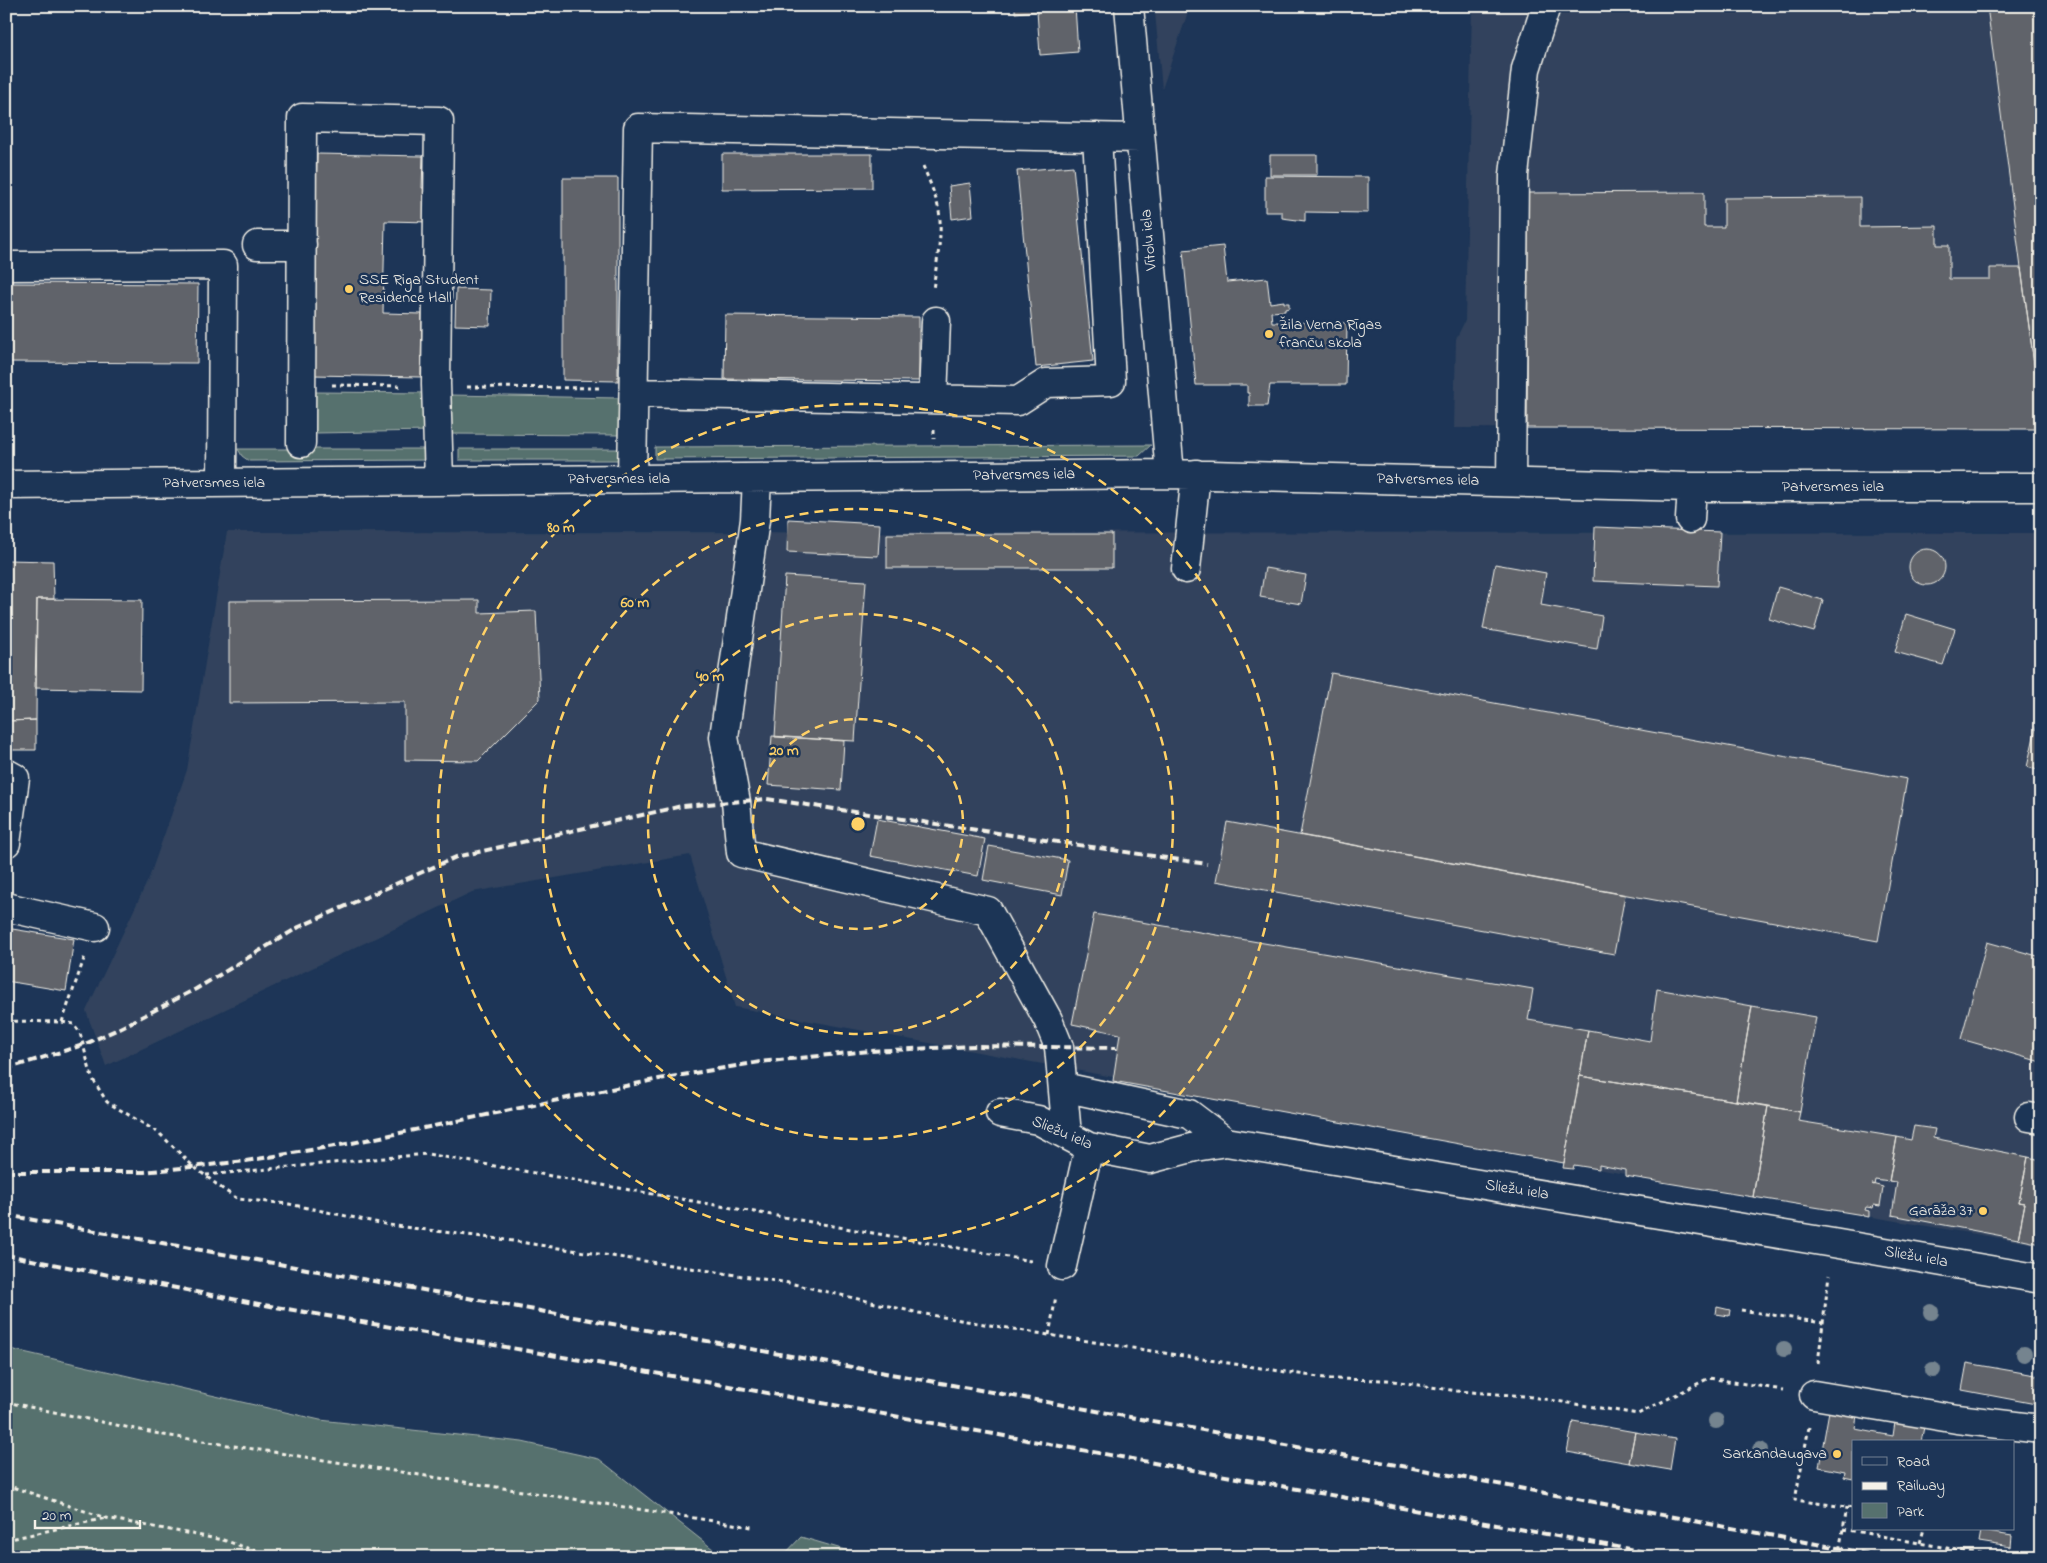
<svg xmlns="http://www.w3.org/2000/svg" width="2047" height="1563" viewBox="0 0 2047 1563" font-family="'Indie Flower',sans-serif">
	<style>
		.built { fill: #31435d }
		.green { fill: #56716e; stroke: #a5b1ab }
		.building { fill: #60646b; stroke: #f4f1e8 }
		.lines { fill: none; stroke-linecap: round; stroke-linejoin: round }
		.minor-casing { stroke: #f4f1e8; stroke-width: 31 }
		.path { stroke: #f4f1e8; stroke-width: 3; stroke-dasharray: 4 4; stroke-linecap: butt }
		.minor { stroke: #1d3557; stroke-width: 28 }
		.rail { stroke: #f4f1e8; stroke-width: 4; stroke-dasharray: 8 4; stroke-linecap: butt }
		.tree { fill: #75848f }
		.ring { fill: none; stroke: #ffd166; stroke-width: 2.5; stroke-dasharray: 9 6 }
		.poi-dot { fill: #ffd166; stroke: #1d3557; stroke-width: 2 }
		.labels { text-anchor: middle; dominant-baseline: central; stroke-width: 5; stroke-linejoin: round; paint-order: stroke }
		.street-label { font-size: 16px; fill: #f4f1e8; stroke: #1d3557 }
		.poi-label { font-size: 16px; fill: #f4f1e8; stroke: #1d3557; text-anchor: start }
		.centre { fill: #ffd166; stroke: #1d3557; stroke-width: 2.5 }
		.ring-label { font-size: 15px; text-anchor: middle; font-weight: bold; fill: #ffd166; stroke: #1d3557; stroke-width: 5; stroke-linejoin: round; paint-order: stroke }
	</style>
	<rect width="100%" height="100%" fill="#1d3557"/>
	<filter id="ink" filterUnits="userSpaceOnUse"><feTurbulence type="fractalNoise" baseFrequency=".02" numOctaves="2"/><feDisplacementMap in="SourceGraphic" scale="10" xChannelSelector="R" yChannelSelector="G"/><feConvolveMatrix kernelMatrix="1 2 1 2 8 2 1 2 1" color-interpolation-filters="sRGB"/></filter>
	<g filter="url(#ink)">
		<path class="built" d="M1155 6H1190L1162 89 1155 12Z
			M1472 6H2041V430L1454 428 1456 339 1465 321Z
			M227 532 2041 533V1245L1753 1197 1564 1163 1113 1081V1077L735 1007 690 855 472 892 106 1066 86 1011 149 878 187 770Z"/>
		<path class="green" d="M315 392 431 393 432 431 315 433Z
			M449 395 620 398 621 435 448 434Z
			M1151 445 1139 456 655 459V447Z
			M238 449H433L432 460 249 461 242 456Z
			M459 449H628V460H459Z
			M6 1348 320 1420 522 1442 599 1459 723 1557H6Z
			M801 1537 869 1557H782Z"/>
		<path class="building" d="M1015 6H1075L1078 52 1040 55 1037 11 1015 13Z
			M1987 6H2041V415L2021 268Z
			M317 154 423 156 422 188H432V222L385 221 383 313 422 314 421 377 312 375Z
			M722 154H872V188L722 189Z
			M1270 155H1317V175H1270Z
			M1073 166 1093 361 1036 367 1017 171Z
			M1265 176 1368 177V213L1305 212V221L1282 218V212H1265Z
			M563 178H618V381L563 380Z
			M970 183 973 216 952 219 949 186Z
			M1704 192V227H1724V198L1860 197V227L1937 226V245H1949V279H1990V268H2021L2041 415V429L1527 428 1528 193Z
			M1223 246 1227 282 1267 278 1270 303 1284 301V303H1289V308L1285 309V311L1271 312 1272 322 1347 323 1346 385H1270L1267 406H1249V393H1247V385H1196L1183 250Z
			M6 283 198 284 197 363 6 362Z
			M456 289 491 290 490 326 455 325Z
			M725 315 919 317V381L724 379Z
			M788 519 880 524 878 556 787 552Z
			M1595 527 1720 532 1717 586 1593 581Z
			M887 534H1112V568H887Z
			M1909 567a18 18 0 1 1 36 0a18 18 0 1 1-36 0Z
			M6 560 53 561 54 599H37L36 720 6 721Z
			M1495 564 1546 573 1541 605 1602 616 1597 649 1483 629Z
			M1265 568 1306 575 1301 604 1260 597Z
			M785 576 866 581 855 741 775 737Z
			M1778 587 1823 600 1814 632 1769 619Z
			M37 599 142 600 141 690 35 688Z
			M479 600V613L536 611 540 699 478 761 405 760V702L229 703V601Z
			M1906 614 1955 629 1943 665 1895 652Z
			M1331 673 1907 779 1878 941 1300 835Z
			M2041 706V771L2027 767Z
			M36 720V750H6V721Z
			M772 736 844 741 841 790 768 785Z
			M877 819 985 839 978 876 870 856Z
			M1227 822 1625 895 1614 954 1216 881Z
			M989 846 1068 860 1062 895 983 880Z
			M1094 914 1533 989 1528 1020 1588 1030 1564 1163 1113 1081 1120 1034 1072 1024Z
			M6 928 74 939 66 991 6 981Z
			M1987 942 2041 957V1062L1961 1039Z
			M1657 989 1752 1006 1736 1101 1580 1076 1588 1030 1650 1041Z
			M1752 1006 1816 1017 1800 1112 1736 1101Z
			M1580 1076 1768 1106 1753 1197 1625 1176V1170L1599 1165V1169L1574 1165 1573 1169 1563 1168Z
			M1768 1106 1800 1112 1798 1121 1897 1137 1889 1182 1875 1180 1874 1185 1872 1184 1883 1187 1880 1206 1874 1205 1873 1208 1866 1207 1865 1210 1869 1211V1217L1863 1216V1215L1753 1197Z
			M1914 1126 1935 1129 1933 1138 2028 1157 2019 1202 2025 1203 2018 1239 1892 1215 1897 1182 1889 1181 1897 1137 1911 1140Z
			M2028 1157 2041 1160V1244L2018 1239 2025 1203 2019 1202Z
			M1717 1307 1730 1310 1729 1316 1716 1314Z
			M1967 1363 2041 1376V1405L1962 1390Z
			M1829 1411 1857 1415 1855 1429 1893 1436 1895 1422 1924 1427 1921 1442H1853V1479L1844 1477 1845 1472 1819 1467Z
			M1573 1421 1635 1432 1629 1463 1567 1452Z
			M1635 1432 1675 1439 1670 1470 1629 1463Z
			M1981 1531 2012 1536 2011 1547 1979 1542Z"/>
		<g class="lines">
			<defs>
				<path id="minor" d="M1129 6 1170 474
					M257 245H302
					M6 266 223 265 222 483
					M634 393 1018 401 1046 383 1111 381 1097 137
					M933 399 936 321
					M301 443 302 118 439 121 436 384 439 480
					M632 478 638 128 1140 138
					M757 478 755 520 724 737 736 802 741 853 988 911 1048 1020 1059 1047 1067 1135
					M1511 482 1514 175 1526 69 1546 6
					M6 485 1170 474 1692 487H2041
					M1690 519 1692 487
					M1186 569 1196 474
					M6 773 15 778 6 843
					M6 907 95 927
					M1063 1087 1189 1114 1226 1142
					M1000 1113 1038 1120 1089 1147 1150 1159 1195 1147 1226 1142 1833 1243 2041 1279
					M2029 1117 2041 1119
					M1062 1266 1089 1147
					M1814 1395 1957 1419 2041 1429"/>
			</defs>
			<use href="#minor" class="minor-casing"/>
			<path class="path" d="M923 166C929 180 936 196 939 211 943 236 936 264 933 290
				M332 385 403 386
				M467 387 601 388
				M934 430V439
				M6 1021 62 1022 74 1024 80 1033 92 1078 107 1102 159 1133 194 1167 224 1190 238 1199 289 1204 389 1225 506 1240 789 1283 919 1313 1049 1335 1331 1379 1387 1380 1457 1391 1525 1396 1638 1414 1709 1378 1783 1390
				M62 1022 85 956
				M206 1175 427 1154 1031 1261
				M1741 1310 1823 1323
				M1049 1335 1056 1296
				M1818 1363 1829 1275
				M6 1402 164 1435 752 1527
				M1809 1427 1795 1500 1853 1508
				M6 1485 106 1518 223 1540 274 1557
				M1843 1529 1996 1557
				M6 1540 106 1518
				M1920 1543 1924 1529
				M1838 1557 1847 1507"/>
			<use href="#minor" class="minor"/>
			<path class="rail" d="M6 1069 83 1045 116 1030 196 989 299 927 456 857 682 806 767 799 1207 864
				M6 1172H144L246 1161 352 1143 659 1079 760 1062 869 1051 975 1046 1116 1048
				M6 1186H11
				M6 1215 1375 1461 1886 1557
				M6 1255 253 1303 712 1383 1673 1557"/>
		</g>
		<g class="tree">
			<circle cx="1931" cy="1312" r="8"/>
			<circle cx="1784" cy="1349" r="8"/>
			<circle cx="2024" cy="1354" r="8"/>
			<circle cx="1933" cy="1370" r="8"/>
			<circle cx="1716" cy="1421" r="8"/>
			<circle cx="1760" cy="1450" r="8"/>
		</g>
	</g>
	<g class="ring">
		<circle cx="858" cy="824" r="105"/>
		<circle cx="858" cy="824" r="210"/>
		<circle cx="858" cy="824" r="315"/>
		<circle cx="858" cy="824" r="420"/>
	</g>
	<g class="poi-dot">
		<circle cx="349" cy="289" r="5"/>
		<circle cx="1269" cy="334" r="5"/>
		<circle cx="1983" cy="1211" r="5"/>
		<circle cx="1837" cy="1454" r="5"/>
	</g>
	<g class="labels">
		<g class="street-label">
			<text transform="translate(1149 240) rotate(-95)">Vītolu iela</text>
			<text transform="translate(1024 475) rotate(-1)">Patversmes iela</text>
			<text x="619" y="479">Patversmes iela</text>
			<text transform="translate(1428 480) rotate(1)">Patversmes iela</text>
			<text x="214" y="483">Patversmes iela</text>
			<text x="1833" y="487">Patversmes iela</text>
			<text transform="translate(1062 1133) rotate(23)">Sliežu iela</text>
			<text transform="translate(1517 1190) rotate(9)">Sliežu iela</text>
			<text transform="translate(1916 1257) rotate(10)">Sliežu iela</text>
		</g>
		<g class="poi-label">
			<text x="359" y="280">SSE Riga Student<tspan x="359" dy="18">Residence Hall</tspan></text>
			<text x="1279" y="325">Žila Verna Rīgas<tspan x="1279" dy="18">franču skola</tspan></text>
			<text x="1973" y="1211" text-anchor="end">Garāža 37</text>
			<text x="1827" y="1454" text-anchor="end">Sarkandaugava</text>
		</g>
	</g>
	<circle cx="858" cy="824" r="8" class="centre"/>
	<g class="ring-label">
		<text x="561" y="532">80 m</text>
		<text x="635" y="607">60 m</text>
		<text x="710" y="681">40 m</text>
		<text x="784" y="755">20 m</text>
	</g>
	<rect width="2047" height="1563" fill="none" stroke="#1d3557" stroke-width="25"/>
	<rect x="12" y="12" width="2022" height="1538" fill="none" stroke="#f4f1e8" stroke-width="2" filter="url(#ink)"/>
	<rect x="1852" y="1440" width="162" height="90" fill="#1d3557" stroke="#738091"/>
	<rect x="1862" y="1457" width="25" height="8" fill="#1d3557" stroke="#738091"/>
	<text x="1897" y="1466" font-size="15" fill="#f4f1e8">Road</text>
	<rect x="1862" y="1482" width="25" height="8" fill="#f4f1e8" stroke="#738091"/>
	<text x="1897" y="1490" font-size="15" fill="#f4f1e8">Railway</text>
	<rect x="1862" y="1503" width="25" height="15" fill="#56716e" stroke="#738091"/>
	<text x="1897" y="1516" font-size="15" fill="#f4f1e8">Park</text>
	<path d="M35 1520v8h105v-8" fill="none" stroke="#f4f1e8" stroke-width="2.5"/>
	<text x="42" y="1520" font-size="15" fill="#f4f1e8" stroke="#1d3557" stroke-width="4" paint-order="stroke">20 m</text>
</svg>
